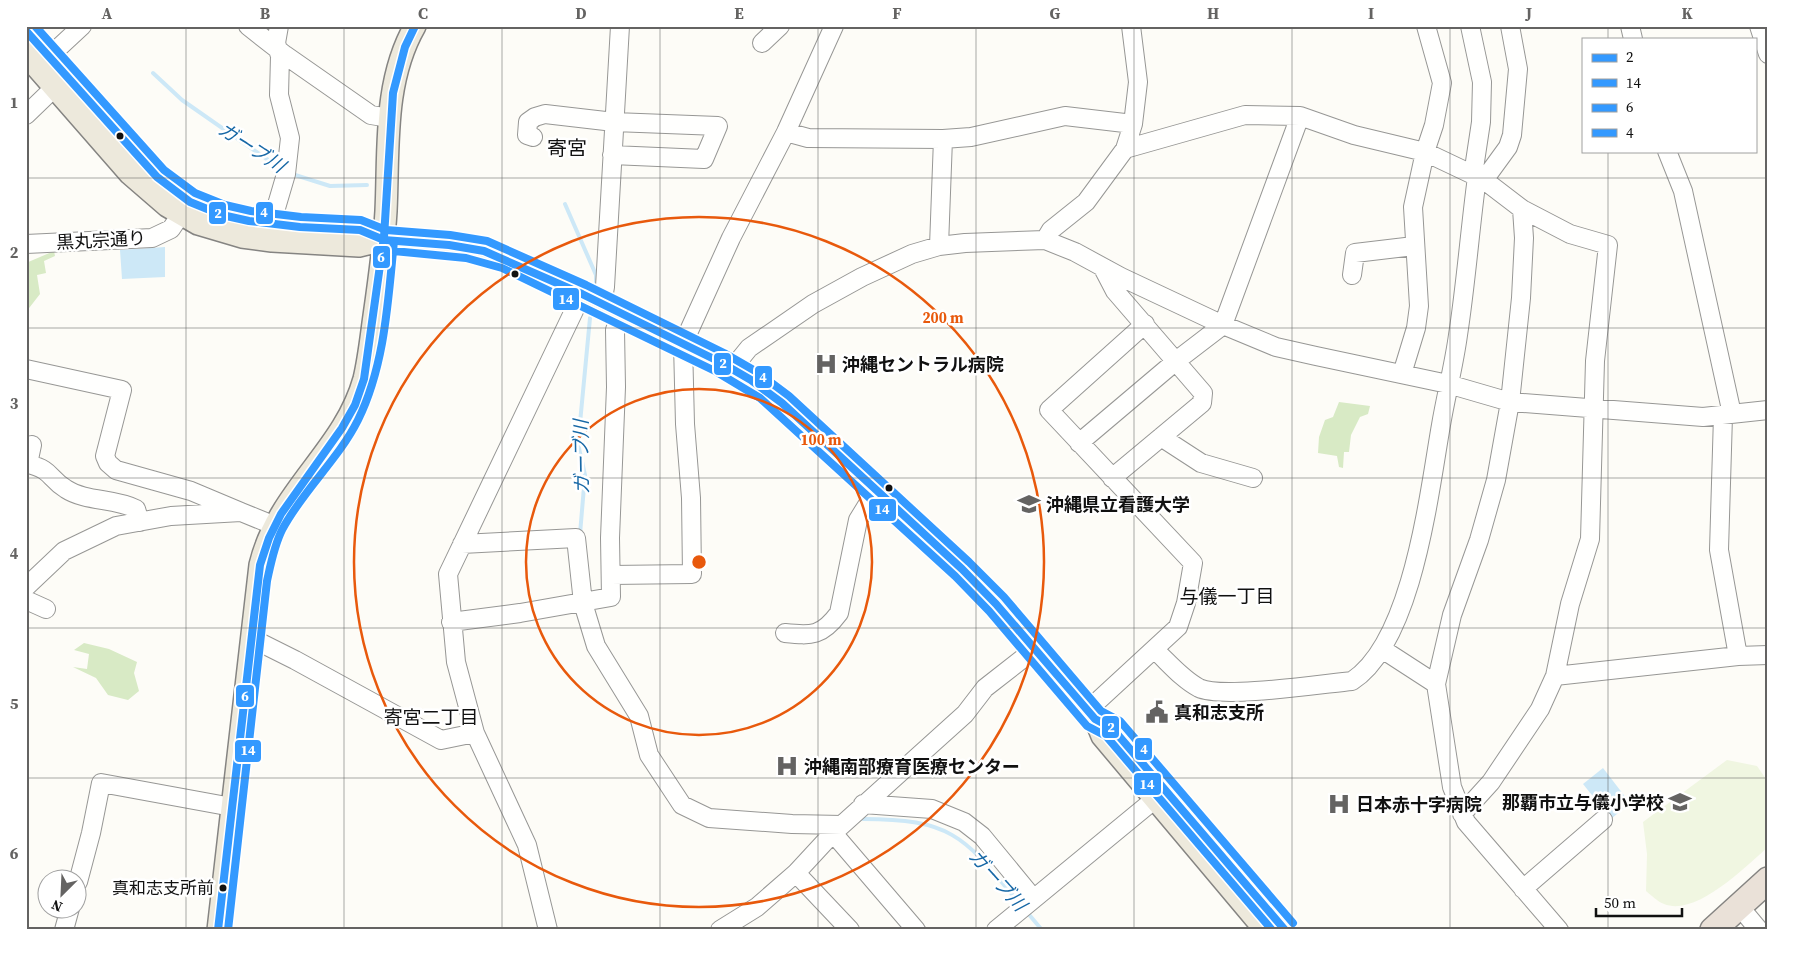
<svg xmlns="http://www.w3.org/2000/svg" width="1794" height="956" viewBox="0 0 1794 956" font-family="'Source Serif 4','Noto Sans JP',serif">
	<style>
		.forest { fill: #d8eac5 }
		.pitch { fill: #f0f6e1 }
		.water { fill: #cde8f7 }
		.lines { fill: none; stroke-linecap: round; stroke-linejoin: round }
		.stream { stroke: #cde8f7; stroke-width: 4 }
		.minor-casing { stroke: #979795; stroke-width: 20 }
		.major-casing { stroke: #858482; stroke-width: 24 }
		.highway-casing { stroke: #858482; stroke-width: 28 }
		.minor { stroke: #fffffe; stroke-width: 18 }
		.major { stroke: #ede9dc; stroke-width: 21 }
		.highway { stroke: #eae1d8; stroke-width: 25 }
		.bus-1-casing { stroke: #fff; stroke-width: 11 }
		.bus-2-casing { stroke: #fff; stroke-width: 11 }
		.bus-3-casing { stroke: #fff; stroke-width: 11 }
		.bus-4-casing { stroke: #fff; stroke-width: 11 }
		.bus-1 { stroke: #39f; stroke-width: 8 }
		.bus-2 { stroke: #39f; stroke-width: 8 }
		.bus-3 { stroke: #39f; stroke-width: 8 }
		.bus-4 { stroke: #39f; stroke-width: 8 }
		.grid { fill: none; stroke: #646362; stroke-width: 1; stroke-opacity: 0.55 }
		.ring { fill: none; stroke: #e8590c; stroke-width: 2.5 }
		.bus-dot { fill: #111; stroke: #fff; stroke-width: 2 }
		.labels { text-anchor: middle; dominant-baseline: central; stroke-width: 5; stroke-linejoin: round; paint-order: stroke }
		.bus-label { font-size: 17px; fill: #111; stroke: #fff; text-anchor: end }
		.street-label { font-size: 18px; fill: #111; stroke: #fff }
		.poi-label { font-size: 18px; font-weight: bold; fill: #111; stroke: #fff; text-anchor: start }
		.water-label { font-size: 19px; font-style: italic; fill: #1768a6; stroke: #fff }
		.neighbourhood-label { font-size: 19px; fill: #111; stroke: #fff }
		.quarter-label { font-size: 20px; fill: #111; stroke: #fff }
		.centre { fill: #e8590c; stroke: #fff; stroke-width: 2.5 }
		.ring-label { font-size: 15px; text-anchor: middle; font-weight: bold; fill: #e8590c; stroke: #fff; stroke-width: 5; stroke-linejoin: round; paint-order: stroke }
		.line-badge { stroke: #fff; stroke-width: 2 }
		.badge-label { font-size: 14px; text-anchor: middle; font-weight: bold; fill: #fff }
		.neatline { fill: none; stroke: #646362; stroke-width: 2 }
		.grid-label { font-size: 16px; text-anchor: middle; font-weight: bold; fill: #646362 }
	</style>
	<rect width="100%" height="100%" fill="#fdfcf7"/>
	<path class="forest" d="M54 251 55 256 44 261 46 273 37 275 40 294 26 312V263Z
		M1339 402 1370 406 1368 414 1360 417 1351 435 1349 452H1344L1343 468 1339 467 1337 456 1318 453 1319 437 1325 420 1333 417Z
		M84 643 109 649 137 662 134 673 139 691 128 700 108 695 96 678 73 667 87 669 89 654 74 650Z"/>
	<path class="pitch" d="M1727 760 1757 766 1768 782V847C1745 867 1696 917 1664 904 1658 902 1651 895 1646 891L1647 854 1643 822Z"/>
	<path class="water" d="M165 247V277L122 279 120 250Z
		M1603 768 1630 803 1611 819 1583 784Z"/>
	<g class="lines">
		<path class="stream" d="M153 73 182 100 281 169
			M292 174 330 186 367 185
			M565 204 596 275V282
			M580 534 585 475 578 444 590 318
			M863 819C954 819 965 838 1020 904
			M1026 911 1042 930"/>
		<defs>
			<path id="minor" d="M248 26 285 55 371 115 389 118
				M1470 26 1482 82 1481 122 1473 175
				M1630 26 1633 39
				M1759 26 1768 54
				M762 43 780 26
				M40 65 82 26
				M26 115 54 88
				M786 132 808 138 943 139 971 137 1065 116 1133 124
				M533 137 527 135 528 122 535 117 545 114 614 122 718 126 704 159 612 155
				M1125 149 1245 115 1300 116 1354 135 1425 152 1484 180 1522 209 1570 234 1608 245 1595 361 1590 539 1570 604 1555 676 1540 709 1491 782 1462 814
				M1667 151 1683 191 1732 414
				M1484 180 1508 147 1512 135 1518 69 1510 26
				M1522 209 1524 238 1521 298 1510 402 1496 480 1479 540 1452 615 1436 684 1452 787 1466 822 1559 930
				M271 225 286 174 290 138 279 95 280 56 276 43 279 26
				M1045 240 1051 230 1086 202 1125 149 1133 124 1138 82 1131 26
				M26 244 152 238 171 229 188 204
				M939 246 943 139
				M1103 268 1115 291 1203 393 1202 403 1112 478
				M1352 275 1355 253 1414 246
				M602 304 605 287 620 26
				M26 369 122 390 105 456 108 463 116 470 191 491 241 512
				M732 369 749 348 813 304 862 277 912 254 939 246 965 243 1045 240 1075 252 1121 277 1223 325 1276 347 1316 356 1448 384 1510 402 1703 417 1768 410
				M1402 374 1416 328 1419 306 1413 207 1425 152 1434 125 1442 83 1426 26
				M1723 416 1719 550 1738 656
				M1161 437 1201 463 1253 478
				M1079 443 1176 361 1223 325 1300 116
				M32 445 28 464C53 470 48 478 66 489 86 502 115 498 136 509L140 522
				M462 544 576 538 583 603 596 646 639 716 649 755 682 805 709 818 792 824 842 825
				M611 575 692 574 691 498 685 424 683 344 731 238 786 132 834 26
				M26 587 64 551 116 526 171 516 241 512 273 525
				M26 600 46 609
				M451 622 520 613 611 597 610 538 616 387 615 330 621 314
				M785 633C812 636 822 636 839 613L858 520 877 489
				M251 641 261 643 295 660 441 740 475 733
				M1382 649 1436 684
				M1155 650C1169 663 1182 679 1199 688 1222 699 1321 684 1352 681 1413 641 1429 493 1441 425 1446 395 1454 365 1458 335 1466 283 1470 229 1477 177
				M1555 676 1738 656 1768 655
				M1088 710 1178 627 1186 603 1193 563 1049 410 1145 324
				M863 804 932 809 964 822 982 836 1033 898
				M833 833 916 930
				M796 873 850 930
				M78 882 91 833 101 783 232 807
				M1523 889 1603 820
				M1739 906 1759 930
				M64 930 70 908
				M548 930 527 845 475 733 456 662 448 574 582 294
				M720 930 757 907 796 873 833 833 965 714 985 688 1035 649
				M996 930 1166 790"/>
			<path id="major" d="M26 31 157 177 190 202 222 215 249 221 300 227 360 230 384 240
				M26 55 130 174 167 206 198 224 242 237 272 241 359 246 384 240 449 245 484 251 582 294 720 362 751 380 782 403 962 569 996 604 1095 719 1102 736 1265 930
				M1259 900 1285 930
				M218 930 260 565C278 490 344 451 364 379 369 358 371 337 374 316 379 281 384 246 386 211 389 149 383 82 415 26"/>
			<path id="highway" d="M1713 930 1768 880"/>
		</defs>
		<use href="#minor" class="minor-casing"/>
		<use href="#major" class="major-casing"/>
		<use href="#highway" class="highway-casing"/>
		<use href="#minor" class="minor"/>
		<use href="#major" class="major"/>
		<use href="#highway" class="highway"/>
		<defs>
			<path id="bus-1" d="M26 31 157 177 190 202 222 215 249 221 300 227 360 230 384 240 449 245 484 251 582 294 720 362 751 380 782 403 962 569 996 604 1095 719 1112 728 1285 930"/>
			<path id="bus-2" d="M383 250 466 258 502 268 715 371 760 398 955 576 989 611 1087 726 1106 736 1272 930
				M228 930 267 581C271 563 274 546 282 530 303 490 338 460 358 420 385 365 388 301 394 241"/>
			<path id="bus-3" d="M218 930 260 565 269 538 281 514 342 428 355 405 364 379 384 237 393 93 405 47 415 26"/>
			<path id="bus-4" d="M35 26 164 170 195 193 225 205 251 211 301 217 361 220 386 230 450 235 487 241 586 285 724 353 757 372 789 396 969 562 1004 597 1101 711 1120 721 1293 923"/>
		</defs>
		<use href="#bus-1" class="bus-1-casing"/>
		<use href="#bus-2" class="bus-2-casing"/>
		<use href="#bus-3" class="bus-3-casing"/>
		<use href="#bus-4" class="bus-4-casing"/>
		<use href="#bus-1" class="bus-1"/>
		<use href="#bus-2" class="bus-2"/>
		<use href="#bus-3" class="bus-3"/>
		<use href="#bus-4" class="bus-4"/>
	</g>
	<path class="grid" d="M186 26V930M344 26V930M502 26V930M660 26V930M818 26V930M976 26V930M1134 26V930M1292 26V930M1450 26V930M1608 26V39M1608 151V930M26 178H1768M26 328H1768M26 478H1768M26 628H1768M26 778H1768"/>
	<g class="ring">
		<circle cx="699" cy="562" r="173"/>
		<circle cx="699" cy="562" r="345"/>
	</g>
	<defs>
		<symbol id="hospital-bare" viewBox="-9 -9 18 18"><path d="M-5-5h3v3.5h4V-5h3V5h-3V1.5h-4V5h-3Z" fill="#646362" stroke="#fff" stroke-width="2.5" paint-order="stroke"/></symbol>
		<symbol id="university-bare" viewBox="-9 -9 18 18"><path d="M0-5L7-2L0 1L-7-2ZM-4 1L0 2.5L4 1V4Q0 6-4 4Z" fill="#646362" stroke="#fff" stroke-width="2.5" paint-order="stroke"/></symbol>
		<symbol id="civic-bare" viewBox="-9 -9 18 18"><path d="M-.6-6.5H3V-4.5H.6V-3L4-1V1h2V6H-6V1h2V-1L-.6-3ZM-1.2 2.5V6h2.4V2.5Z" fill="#646362" stroke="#fff" stroke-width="2.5" paint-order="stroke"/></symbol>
		<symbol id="school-bare" viewBox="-9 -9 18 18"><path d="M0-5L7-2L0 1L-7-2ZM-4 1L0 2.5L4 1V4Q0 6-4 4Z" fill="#646362" stroke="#fff" stroke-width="2.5" paint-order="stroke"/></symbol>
	</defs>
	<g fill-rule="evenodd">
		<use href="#hospital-bare" x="810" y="348" width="32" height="32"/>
		<use href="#university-bare" x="1013" y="488" width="32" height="32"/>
		<use href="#civic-bare" x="1141" y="696" width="32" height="32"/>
		<use href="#hospital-bare" x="771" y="750" width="32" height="32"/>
		<use href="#school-bare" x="1664" y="786" width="32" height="32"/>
		<use href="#hospital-bare" x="1323" y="788" width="32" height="32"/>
	</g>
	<g class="bus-dot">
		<circle cx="120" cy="136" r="4.5"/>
		<circle cx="515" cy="274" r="4.5"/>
		<circle cx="889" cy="488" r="4.5"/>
		<circle cx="223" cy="888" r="4.5"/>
	</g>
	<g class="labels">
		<g class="bus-label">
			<text x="214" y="888">真和志支所前</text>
		</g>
		<g class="street-label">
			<text transform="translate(101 240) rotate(-3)">黒丸宗通り</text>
		</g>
		<g class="poi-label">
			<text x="842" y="364">沖縄セントラル病院</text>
			<text x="1046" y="504">沖縄県立看護大学</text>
			<text x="1174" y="712">真和志支所</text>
			<text x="804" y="766">沖縄南部療育医療センター</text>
			<text x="1664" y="802" text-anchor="end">那覇市立与儀小学校</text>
			<text x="1356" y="804">日本赤十字病院</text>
		</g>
		<g class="water-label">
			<text transform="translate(252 147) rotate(33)">ガーブ川</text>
			<text transform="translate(581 457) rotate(-91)">ガーブ川</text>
			<text transform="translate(998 880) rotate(48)">ガーブ川</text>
		</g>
		<g class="neighbourhood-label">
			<text x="1227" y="596">与儀一丁目</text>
			<text x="431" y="717">寄宮二丁目</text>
		</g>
		<g class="quarter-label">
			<text x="567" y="148">寄宮</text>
		</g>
	</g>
	<circle cx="699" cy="562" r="8" class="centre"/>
	<g class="ring-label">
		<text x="943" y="323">200 m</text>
		<text x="821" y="445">100 m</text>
	</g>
	<g class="line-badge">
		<rect x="255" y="201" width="19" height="24" rx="5" fill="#39f"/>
		<rect x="208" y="201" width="19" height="24" rx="5" fill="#39f"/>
		<rect x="372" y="245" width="19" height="24" rx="5" fill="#39f"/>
		<rect x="552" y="287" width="28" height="24" rx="5" fill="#39f"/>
		<rect x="713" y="352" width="19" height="24" rx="5" fill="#39f"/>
		<rect x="754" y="365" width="19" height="24" rx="5" fill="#39f"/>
		<rect x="868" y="498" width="29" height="24" rx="5" fill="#39f"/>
		<rect x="235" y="684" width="20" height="24" rx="5" fill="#39f"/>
		<rect x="1101" y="715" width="19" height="24" rx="5" fill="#39f"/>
		<rect x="1134" y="737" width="19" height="24" rx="5" fill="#39f"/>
		<rect x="234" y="739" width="28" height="24" rx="5" fill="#39f"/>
		<rect x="1133" y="772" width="29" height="24" rx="5" fill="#39f"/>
	</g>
	<g class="badge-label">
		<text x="264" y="217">4</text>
		<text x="218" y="218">2</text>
		<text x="381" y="262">6</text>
		<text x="566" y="304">14</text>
		<text x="723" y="368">2</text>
		<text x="763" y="382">4</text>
		<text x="882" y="514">14</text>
		<text x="245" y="701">6</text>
		<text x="1111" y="732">2</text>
		<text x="1144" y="754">4</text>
		<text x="248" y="755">14</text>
		<text x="1147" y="789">14</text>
	</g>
	<rect width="1794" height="956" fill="none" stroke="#ffffff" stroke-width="55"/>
	<rect x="1582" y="38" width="175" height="115" fill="#ffffff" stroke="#a0a0a0"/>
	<rect x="1592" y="54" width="25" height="8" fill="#3399ff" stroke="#a0a0a0"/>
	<text x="1626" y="62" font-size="15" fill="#111111">2</text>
	<rect x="1592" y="79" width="25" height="8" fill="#3399ff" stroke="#a0a0a0"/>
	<text x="1626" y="88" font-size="15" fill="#111111">14</text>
	<rect x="1592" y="104" width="25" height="8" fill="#3399ff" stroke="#a0a0a0"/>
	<text x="1626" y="112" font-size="15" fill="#111111">6</text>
	<rect x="1592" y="129" width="25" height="8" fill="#3399ff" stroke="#a0a0a0"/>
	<text x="1626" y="138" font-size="15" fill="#111111">4</text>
	<g transform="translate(62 894) rotate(204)"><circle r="24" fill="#ffffff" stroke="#a0a0a0"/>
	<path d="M0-4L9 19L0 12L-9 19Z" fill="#646362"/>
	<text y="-8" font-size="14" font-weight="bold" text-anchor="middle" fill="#111111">N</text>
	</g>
	<path d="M1596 908v8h86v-8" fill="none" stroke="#111111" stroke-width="2.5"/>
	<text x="1604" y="908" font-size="15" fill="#111111" stroke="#ffffff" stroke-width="4" paint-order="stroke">50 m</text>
	<rect x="28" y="28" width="1738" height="900" class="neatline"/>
	<g class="grid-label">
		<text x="107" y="19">A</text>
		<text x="265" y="19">B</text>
		<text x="423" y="19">C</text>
		<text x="581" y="19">D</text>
		<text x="739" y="19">E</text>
		<text x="897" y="19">F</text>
		<text x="1055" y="19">G</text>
		<text x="1213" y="19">H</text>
		<text x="1371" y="19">I</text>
		<text x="1529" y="19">J</text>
		<text x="1687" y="19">K</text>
		<text x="14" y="108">1</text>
		<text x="14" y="258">2</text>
		<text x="14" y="409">3</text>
		<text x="14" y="559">4</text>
		<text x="14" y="709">5</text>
		<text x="14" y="859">6</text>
	</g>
</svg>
